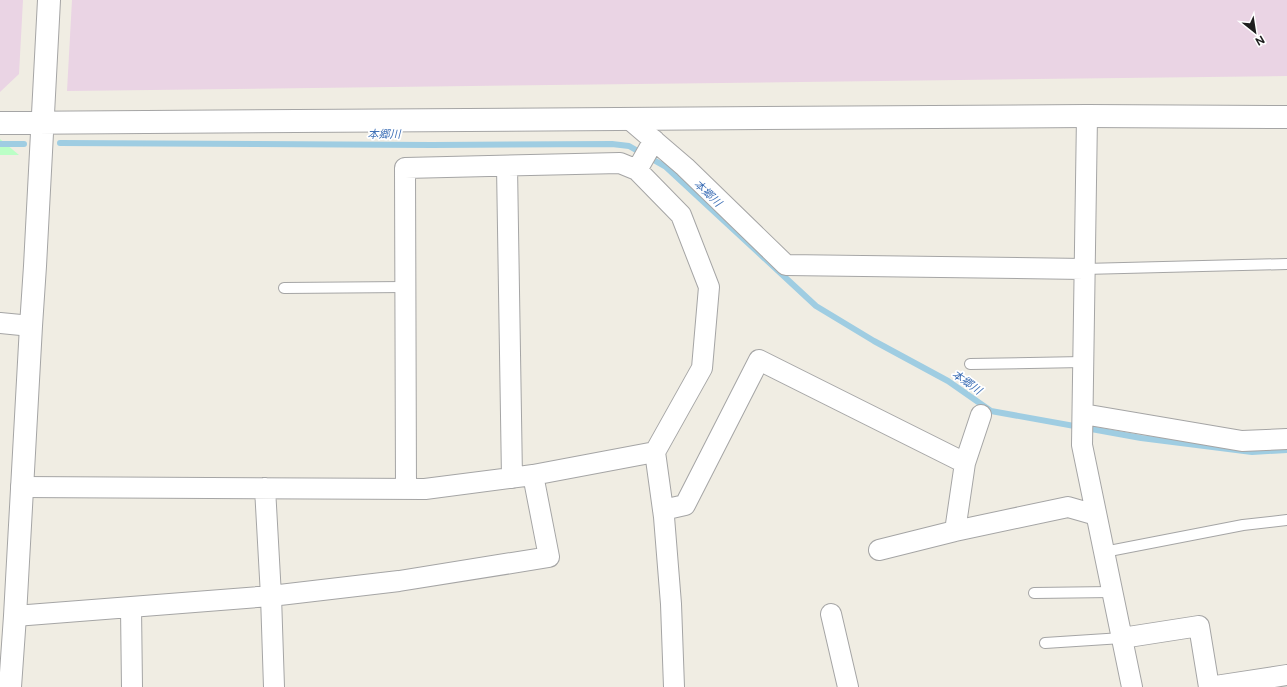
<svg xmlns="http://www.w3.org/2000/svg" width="1287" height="687" viewBox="0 0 1287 687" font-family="'Public Sans','Noto Sans JP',sans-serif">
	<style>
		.industrial { fill: #ead4e4 }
		.park { fill: #bbffc6 }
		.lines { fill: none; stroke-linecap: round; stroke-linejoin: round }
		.stream { stroke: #9fcde2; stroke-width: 6 }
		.service-casing { stroke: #a5a5a5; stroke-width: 12 }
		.minor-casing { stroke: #a5a5a5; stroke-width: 22 }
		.tertiary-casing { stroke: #a5a5a5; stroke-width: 24 }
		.service { stroke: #fff; stroke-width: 10 }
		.minor { stroke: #fff; stroke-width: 20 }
		.tertiary { stroke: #fff; stroke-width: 22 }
		.labels { text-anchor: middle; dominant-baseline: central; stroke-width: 3.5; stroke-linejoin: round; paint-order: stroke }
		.water-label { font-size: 11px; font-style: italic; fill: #4172b7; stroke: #fff }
	</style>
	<rect width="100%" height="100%" fill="#f0ede3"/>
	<path class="industrial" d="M0 0H23L19 74 0 92Z
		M72 0H1287V76L67 91Z"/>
	<path class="park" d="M0 139 19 155H0Z"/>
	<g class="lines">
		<path class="stream" d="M60 143 432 145 612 144 629 146 666 167 816 306 874 341 948 381 991 411 1141 438 1252 452 1287 450
			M0 144H24"/>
		<defs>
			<path id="service" d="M1084 269 1287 264
				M284 288 405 287
				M970 364 1083 362
				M1104 552 1243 525 1287 520
				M1034 593 1112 592
				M1045 643 1122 638"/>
			<path id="minor" d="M1087 116 1082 445 1132 687
				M629 119 685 167 786 265 1084 269
				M507 166 512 478
				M637 170 654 140
				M0 323 31 326
				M1083 414 1242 441 1287 439
				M21 487 425 489 533 475 655 452
				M265 488 271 596 274 687
				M406 489 405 168 620 163 637 170 681 215 709 287 702 368 655 452 664 517 671 604 674 687
				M663 510 685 505 759 360 965 463
				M955 531 965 463 981 415
				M879 550 955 531 1068 507 1096 515
				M131 608 132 687
				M831 614 848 687
				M15 616 271 596 399 581 549 557 533 475
				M1122 638 1199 626 1209 687 1287 675"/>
			<path id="tertiary" d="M0 123 1087 116 1287 117
				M10 687 15 616 31 326 35 266 49 0"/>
		</defs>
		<use href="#service" class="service-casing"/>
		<use href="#minor" class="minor-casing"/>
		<use href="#tertiary" class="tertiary-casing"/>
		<use href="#service" class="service"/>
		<use href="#minor" class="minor"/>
		<use href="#tertiary" class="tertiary"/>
	</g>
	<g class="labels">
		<g class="water-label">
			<text x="384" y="134">本郷川</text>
			<text transform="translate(708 193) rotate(43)">本郷川</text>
			<text transform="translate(967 382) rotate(35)">本郷川</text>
		</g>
	</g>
	<g transform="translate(1255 32) rotate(150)" stroke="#ffffff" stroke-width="3" paint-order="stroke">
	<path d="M0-3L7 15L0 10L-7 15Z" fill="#1e1e1e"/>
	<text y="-6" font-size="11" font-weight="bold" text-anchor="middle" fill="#1e1e1e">N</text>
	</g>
</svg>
